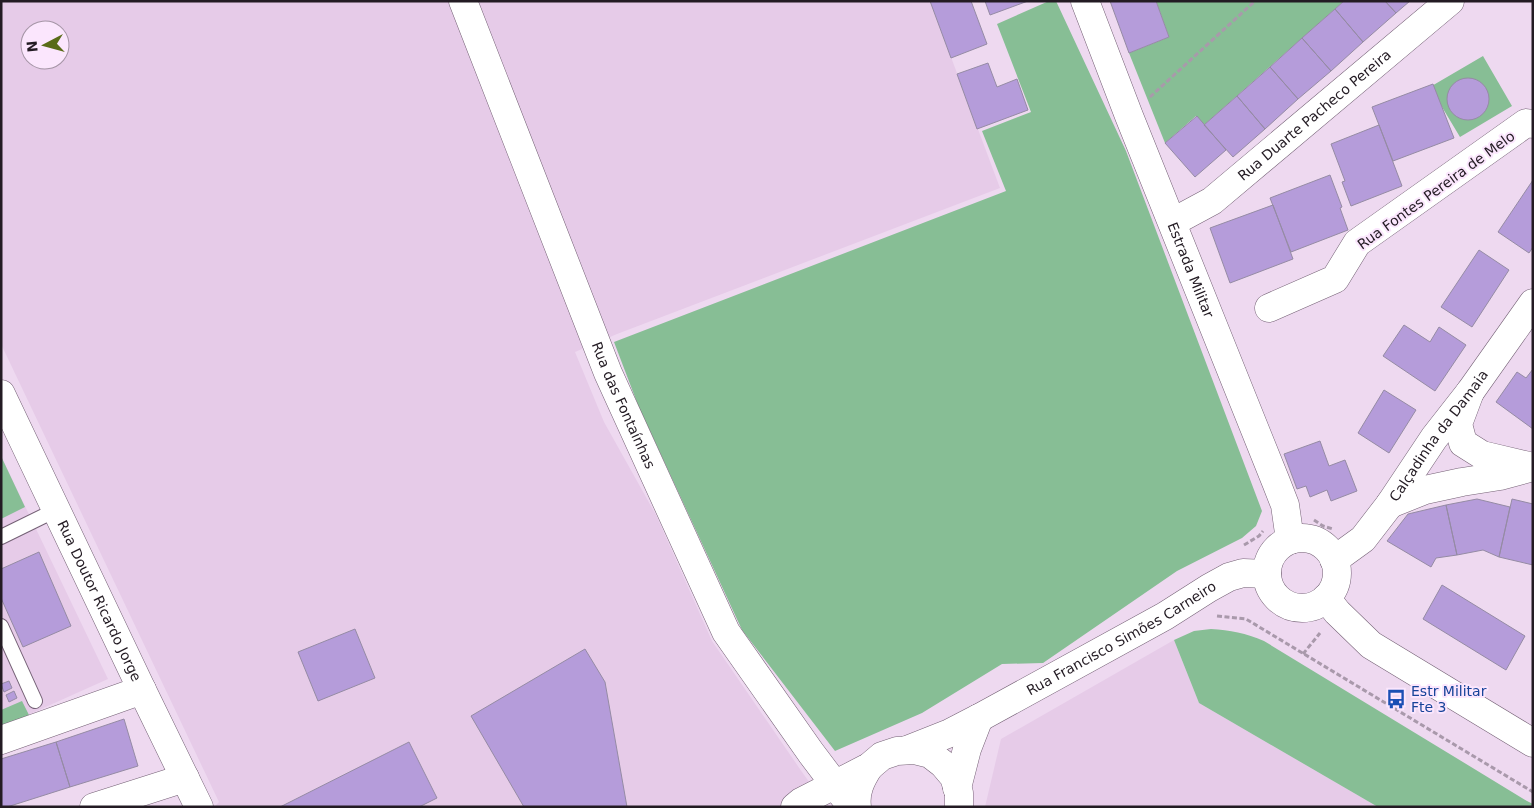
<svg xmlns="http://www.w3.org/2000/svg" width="1534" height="808" viewBox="0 0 1534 808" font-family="'DejaVu Sans',sans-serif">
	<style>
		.built { fill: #e6cbe8; fill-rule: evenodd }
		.green { fill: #87be95 }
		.building { fill: #b59cda; stroke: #958ba4 }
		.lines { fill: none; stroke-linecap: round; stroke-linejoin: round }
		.lane-casing { stroke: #746175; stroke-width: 16 }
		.street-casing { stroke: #746175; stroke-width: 29 }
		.secondary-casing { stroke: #746175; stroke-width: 29 }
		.path { stroke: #a999ab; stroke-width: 3; stroke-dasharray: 5 2.5; stroke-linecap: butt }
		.lane { stroke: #fff; stroke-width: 14 }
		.street { stroke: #fff; stroke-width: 28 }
		.secondary { stroke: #fff; stroke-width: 28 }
		.labels { text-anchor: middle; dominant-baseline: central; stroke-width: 4; stroke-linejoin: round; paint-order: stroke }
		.street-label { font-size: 14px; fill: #231b23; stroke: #fbe6fd }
		.transit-label { font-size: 14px; fill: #164399; stroke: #fbe6fd; text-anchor: start }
	</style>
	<rect width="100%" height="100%" fill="#eed9f0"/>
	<path class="built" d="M1 1H930L1000 188 617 334 575 352 604 422 656 515 712 641 802 772 827 807H214L219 802 1 344ZM30 30H60V60H30Z
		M1 456 108 679 1 727Z
		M1174 640 1199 703 1378 807H985L1001 739Z"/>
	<path class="green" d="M1049 1H1056L1126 151 1262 511 1256 526 1242 538 1177 571 1043 663 1002 664 922 713 835 751 742 630 638 405 614 342 1006 191 982 131 1031 112 997 24Z
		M1156 1H1344L1204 125 1196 116 1165 143 1129 53 1169 37Z
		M1483 56 1512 106 1460 137 1430 87Z
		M1 456 25 507 1 519Z
		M1211 629C1230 630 1246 633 1264 641L1527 801 1533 804V807H1378L1199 703 1174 640 1194 631Z
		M22 701 29 715 1 727V710Z"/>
	<path class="building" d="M930 1H971L987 44 951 58Z
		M985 1H1028L990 15Z
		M1110 1H1156L1169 37 1129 53Z
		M1344 1H1385L1396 13 1363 42 1335 9Z
		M1385 1H1410L1396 13Z
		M1335 9 1363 42 1331 71 1302 38Z
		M1302 38 1331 71 1298 99 1270 67Z
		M988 63 997 87 1017 79 1028 110 977 129 957 74Z
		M1270 67 1298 99 1265 129 1237 96Z
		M1447 99a21 21 0 1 1 42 0a21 21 0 1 1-42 0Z
		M1433 84 1454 138 1393 161 1372 107Z
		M1237 96 1265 129 1233 157 1204 125Z
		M1197 116 1226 150 1195 177 1165 143Z
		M1379 125 1402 186 1351 206 1342 182 1345 181 1331 144Z
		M1330 175 1342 207 1340 208 1348 230 1291 252 1270 198Z
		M1533 180V247L1529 253 1498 232Z
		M1273 205 1293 259 1230 283 1210 228Z
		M1479 250 1509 270 1472 327 1441 307Z
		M1404 325 1430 342 1439 327 1466 345 1435 391 1383 356Z
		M1533 369V429L1496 402 1517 372 1526 378Z
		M1384 390 1416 410 1389 453 1358 433Z
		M1320 441 1329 466 1345 460 1357 491 1331 501 1327 490 1310 497 1306 486 1297 489 1284 454Z
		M1477 499 1510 507 1499 557 1483 550 1457 555 1446 505Z
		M1512 499 1533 504V565L1499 557Z
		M1446 505 1457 555 1436 558 1431 567 1387 541 1408 514Z
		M39 552 71 626 23 647 1 598V569Z
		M1442 585 1525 636 1506 670 1423 619Z
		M355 629 375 678 318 701 298 652Z
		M585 649 605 682 627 807H524L471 716Z
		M9 681 12 688 4 692 1 684Z
		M14 691 17 698 9 702 6 695Z
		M124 719 138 766 70 787 56 742Z
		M56 742 70 787 7 807H1V759Z
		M409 742 437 798 419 807H280Z"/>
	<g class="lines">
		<defs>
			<path id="lane" d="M1 537 56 510
				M1 626 35 701"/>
			<g id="street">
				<path id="s1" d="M463 1 608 373 726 632 811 753 848 802"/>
				<path id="s2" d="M1173 222 1212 201 1450 1"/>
				<path d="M1269 308 1335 279 1357 243 1526 123 1533 124"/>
				<path d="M1470 392 1458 424 1463 443 1482 455 1529 466"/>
				<path id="s3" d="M1 394 142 690 199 807"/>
				<path d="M1390 504 1425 490 1462 482 1500 476 1533 467"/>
				<path d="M1326 598 1337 612 1371 645 1533 743"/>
				<path d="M1 740 142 690"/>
				<path d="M94 807 185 778"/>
			</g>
			<g id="secondary">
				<path id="s4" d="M1085 1 1129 116 1276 482 1285 505 1290 540"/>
				<circle cx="1302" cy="573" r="35"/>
				<path id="s5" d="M1334 560 1363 539 1390 504 1434 438 1470 392 1533 303"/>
				<path id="s6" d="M907 750 950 733 979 718 1165 616 1209 588 1229 577 1243 573 1267 574"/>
				<path d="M957 788 967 749 979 718"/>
				<path d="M795 807 801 802 869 767 882 756 897 751 914 750 930 754 943 764 954 777 959 793V807"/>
				<path d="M857 807C855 791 861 780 869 767"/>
			</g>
		</defs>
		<use href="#lane" class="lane-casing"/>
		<use href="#street" class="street-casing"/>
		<use href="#secondary" class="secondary-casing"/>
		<path class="path" d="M1150 97 1255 1
			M1314 520 1323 526 1333 529
			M1244 545 1259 536 1263 531
			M1217 616 1246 619 1533 792
			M1303 654 1320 633"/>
		<use href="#lane" class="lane"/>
		<use href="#street" class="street"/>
		<use href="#secondary" class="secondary"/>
	</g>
	<defs>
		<symbol id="bus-bare" viewBox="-9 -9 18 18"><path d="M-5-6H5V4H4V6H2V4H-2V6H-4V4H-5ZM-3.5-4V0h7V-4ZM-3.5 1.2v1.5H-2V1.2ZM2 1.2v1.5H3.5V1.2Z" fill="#1a4fb4" stroke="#fbe6fd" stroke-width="2.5" paint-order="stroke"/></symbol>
	</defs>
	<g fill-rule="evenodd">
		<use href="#bus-bare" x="1382" y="685" width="28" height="28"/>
	</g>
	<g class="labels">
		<g class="street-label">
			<text stroke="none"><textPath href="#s2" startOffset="178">Rua Duarte Pacheco Pereira</textPath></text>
			<text transform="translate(1436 190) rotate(-36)">Rua Fontes Pereira de Melo</text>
			<text stroke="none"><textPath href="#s4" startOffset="289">Estrada Militar</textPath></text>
			<text stroke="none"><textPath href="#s1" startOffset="435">Rua das Fontaínhas</textPath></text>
			<text stroke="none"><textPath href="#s5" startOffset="164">Calçadinha da Damaia</textPath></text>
			<text stroke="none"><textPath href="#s3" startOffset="229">Rua Doutor Ricardo Jorge</textPath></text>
			<text stroke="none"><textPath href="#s6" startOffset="242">Rua Francisco Simões Carneiro</textPath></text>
		</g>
		<g class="transit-label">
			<text x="1411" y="691">Estr Militar<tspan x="1411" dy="16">Fte 3</tspan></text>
		</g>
	</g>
	<rect width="1534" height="808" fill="none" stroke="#231b23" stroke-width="5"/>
	<g transform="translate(45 45) rotate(264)"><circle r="24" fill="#fbe6fd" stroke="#a595a6"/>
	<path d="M0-4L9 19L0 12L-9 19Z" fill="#596b17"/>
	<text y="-8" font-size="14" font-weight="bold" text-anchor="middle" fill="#231b23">N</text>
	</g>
</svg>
